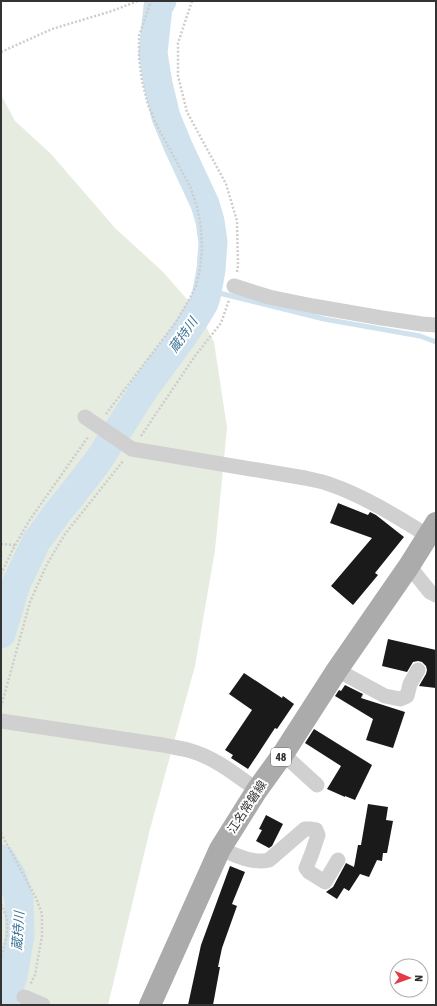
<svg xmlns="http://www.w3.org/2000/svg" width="437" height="1006" viewBox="0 0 437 1006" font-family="'Asap Condensed','Noto Sans JP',sans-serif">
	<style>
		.green { fill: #e6ecdf }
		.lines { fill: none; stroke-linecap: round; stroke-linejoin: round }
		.stream { stroke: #cfe2ee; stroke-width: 5 }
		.river { stroke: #cfe2ee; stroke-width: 29 }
		.building { fill: #1a1a1a }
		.path { stroke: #cdcdcd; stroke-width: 2.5; stroke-dasharray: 2 2; stroke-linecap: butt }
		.street { stroke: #d0d0d0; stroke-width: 15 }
		.primary { stroke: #ababab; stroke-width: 22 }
		.labels { text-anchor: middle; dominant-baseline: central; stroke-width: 4; stroke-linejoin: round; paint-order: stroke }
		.shield { fill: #fff; stroke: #707070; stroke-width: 1 }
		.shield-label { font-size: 11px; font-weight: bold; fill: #333 }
		.street-label { font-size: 12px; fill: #333; stroke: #fff }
		.water-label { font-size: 13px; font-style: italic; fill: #3f7597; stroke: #fff }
	</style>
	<rect width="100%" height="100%" fill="#fff"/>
	<path class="green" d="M1 95 15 121 51 154 115 228 163 272 199 313 214 342 227 428 215 550 195 666 150 829 108 1005H1Z"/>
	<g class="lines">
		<path class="stream" d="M207 290 324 319 420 336 436 342"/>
		<path class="river" d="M1 634 16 584 36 542 57 513 67 501 98 461 145 388 181 339 195 318 204 303 206 297 211 270 213 242 210 221 205 204 178 146 166 117 158 84 153 53 158 7 162 1
			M1 859 12 877 19 899 20 935 13 976 3 1005"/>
	</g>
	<path class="building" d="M338 503 368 515 370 512 376 515 404 537 375 573 378 575 353 605 331 586 372 538 330 523Z
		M388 639 436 650V688L419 686 426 674 427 670 426 666 422 662 418 661 413 662 407 672 382 666Z
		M244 673 282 698 283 696 294 704 277 729 275 728 248 769 231 758 233 755 225 750 252 710 229 694Z
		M345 685 363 694 361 698 405 712 393 748 366 740 373 719 335 696 339 690 341 691Z
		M314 729 372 765 355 800 345 796V797L327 789 341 766 305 743Z
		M368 804 388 807 386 820 393 821 387 853H383L382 861 377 860 369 877 360 874 349 891 344 888 337 899 326 892 333 887 346 863 354 867 358 845H361Z
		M266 815 283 824 272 846 269 848 256 841 262 830 259 829Z
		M230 866 245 872 232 904 237 906 222 948 218 967H220L213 1005H188L201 945Z"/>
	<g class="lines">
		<path class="path" d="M192 1 178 43V76L187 112 226 184 237 221 238 266 237 272
			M1 52 52 29 112 11 138 1
			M106 414 176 322 191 296 196 286 200 269 202 250 201 228 197 207 190 186 157 126 148 105 142 81 139 58V36L151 1
			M141 436 195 356 221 323 229 300
			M1 544 15 545
			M1 574 13 549 29 521 88 437
			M1 707 30 602 47 564 65 534 123 461
			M1 833 36 898 42 914V936L35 975 30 985
			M1 904C12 925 6 937 1 958"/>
		<path class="street" d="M234 286 269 297 313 306 382 318 422 324 436 325
			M85 417 132 449 305 478C313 480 321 481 329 484 364 496 396 516 428 536
			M409 566 430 592 436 595
			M337 670 385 696 400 699 407 696 410 684 418 670
			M1 721 163 745C171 747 180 748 188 750 214 757 235 774 257 790
			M283 754 317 785
			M220 849C236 855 252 864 269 860L305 829H310L316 830 318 835 312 853 306 868 309 872 325 882 338 860
			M24 997 43 1005"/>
		<path class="primary" d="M150 1005 220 849 257 790 283 754 337 670 409 566 436 523"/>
	</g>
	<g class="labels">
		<rect class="shield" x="271" y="748" width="20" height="18" rx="3"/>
		<g class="shield-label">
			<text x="281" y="757">48</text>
		</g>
		<g class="street-label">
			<text transform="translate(247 807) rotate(-57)">江名常磐線</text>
		</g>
		<g class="water-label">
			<text transform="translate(183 335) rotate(-55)">蔵持川</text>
			<text transform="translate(18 931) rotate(-86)">蔵持川</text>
		</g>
	</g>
	<rect width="437" height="1006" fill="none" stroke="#333333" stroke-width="4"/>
	<g transform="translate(409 978) rotate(92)"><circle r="19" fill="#ffffff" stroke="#adadad"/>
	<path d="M0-3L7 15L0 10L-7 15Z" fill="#e63946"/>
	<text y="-6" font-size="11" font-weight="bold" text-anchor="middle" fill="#333333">N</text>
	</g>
</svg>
